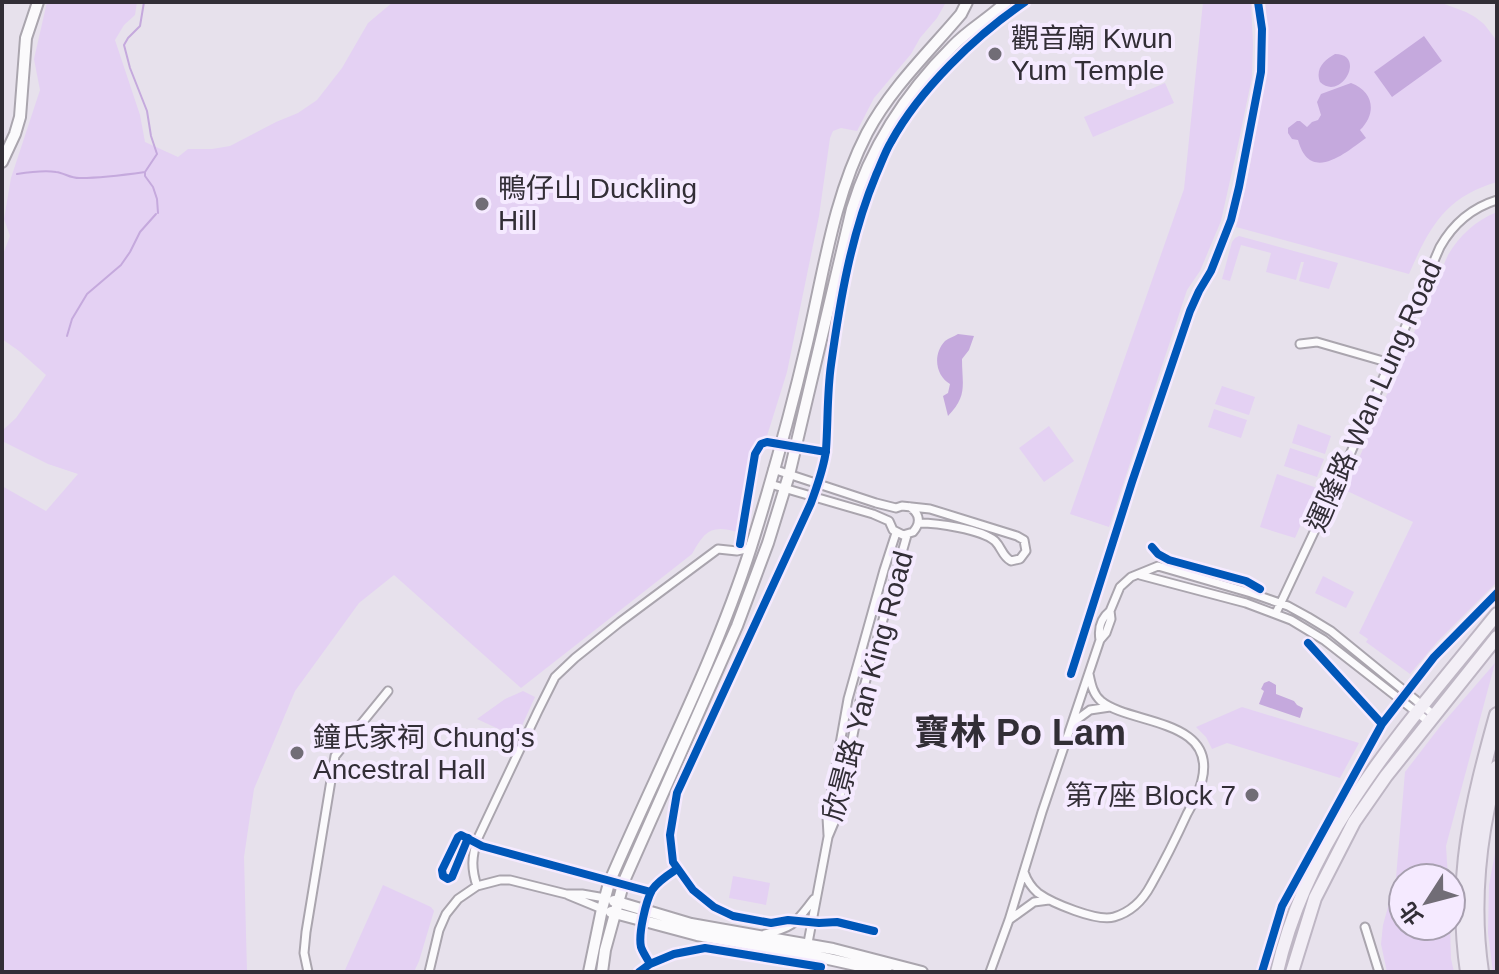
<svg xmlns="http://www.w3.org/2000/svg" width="1499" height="974" viewBox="0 0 1499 974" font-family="Helvetica,'Noto Sans TC',sans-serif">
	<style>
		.green { fill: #e4d1f3 }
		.water { fill: #c5a9dd }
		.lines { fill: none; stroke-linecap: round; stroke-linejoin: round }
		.stream { stroke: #c5a9dd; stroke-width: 2 }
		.street-casing { stroke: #aaa5ae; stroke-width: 11 }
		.secondary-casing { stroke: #aaa5ae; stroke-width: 14 }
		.primary-casing { stroke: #beb6c4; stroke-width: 16 }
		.highway-casing { stroke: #beb6c4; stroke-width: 18 }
		.street { stroke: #fbfafc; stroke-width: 7 }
		.secondary { stroke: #fbfafc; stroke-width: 10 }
		.primary { stroke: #f3eff6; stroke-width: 12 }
		.highway { stroke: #ede8f2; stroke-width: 14 }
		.cycleway-casing { stroke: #f5eaff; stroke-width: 13 }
		.cycleway { stroke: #0057b8; stroke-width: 8 }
		.poi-dot { fill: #716d76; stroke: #f5eaff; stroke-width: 3 }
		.labels { text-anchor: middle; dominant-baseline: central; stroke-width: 8; stroke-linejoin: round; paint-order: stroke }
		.poi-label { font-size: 28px; fill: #322e36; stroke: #f5eaff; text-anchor: start }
		.street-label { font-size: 28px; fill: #322e36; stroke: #f5eaff }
		.district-label { font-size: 36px; font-weight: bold; fill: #322e36; stroke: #f5eaff }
	</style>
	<rect width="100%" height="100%" fill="#e7e1ec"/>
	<path class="green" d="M47 2H137L135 15 124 25 115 40 140 115 145 142 178 157 188 149H212L230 146 276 122 298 113 317 100 342 68 368 23 393 2H946L937 18 920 38 911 54 874 98 857 131 841 128 833 131 830 138 819 216 787 372 737 532C711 524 704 532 692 554L521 688 394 575 359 603 295 691 254 789 244 857 247 972H2V486L46 511 78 474 48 464 2 441V431L16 418 46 375 19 351 2 339V257L10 236 4 219 11 178 40 90 34 59Z
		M1203 2H1251L1253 44 1252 77 1239 140 1221 221 1200 271 1187 290 1109 527 1070 514 1184 189Z
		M1266 2H1439L1466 12 1475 17 1484 24 1497 41V182C1445 197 1429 228 1409 274L1236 227C1256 150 1265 82 1266 2Z
		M1165 83 1174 103 1093 137 1084 117Z
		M1497 212V582L1437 642 1410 674 1366 642 1368 639 1359 633 1413 522 1345 490 1448 255C1460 235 1475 221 1497 212Z
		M1239 236 1338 263 1329 289 1299 281 1304 262H1301L1296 280 1266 272 1271 253 1241 245 1230 281 1222 279 1232 242 1235 238Z
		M1222 386 1255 397 1249 415 1215 404Z
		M1214 409 1247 420 1241 438 1208 427Z
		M1298 424 1331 436 1325 454 1292 443Z
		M1049 426 1074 461 1044 482 1019 448Z
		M1290 448 1324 459 1317 477 1284 466Z
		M1277 474 1317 488 1295 538 1260 527Z
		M1323 576 1354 592 1346 608 1315 593Z
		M1495 663 1446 846 1448 878H1403V926H1450L1451 959 1454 972H1387L1381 944 1383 925 1396 878 1405 772 1442 724Z
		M523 691 535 697 520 730 514 736 477 719 505 699Z
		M1242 707 1359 743 1340 778 1227 743 1212 749 1206 737 1196 727Z
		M1497 843V972H1493L1488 933 1489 885Z
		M733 876 770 883 766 905 729 898Z
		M383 885 431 907 434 911 419 961 414 972H350L345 970Z"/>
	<path class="water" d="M1424 36 1442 61 1392 97 1374 72Z
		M1335 54C1367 54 1341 102 1320 82 1315 69 1324 60 1335 54Z
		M1351 83C1374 92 1377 113 1360 130L1366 138C1345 153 1310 184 1298 140L1292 139 1288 133V128L1297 121H1300L1307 127 1312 122 1318 120 1321 115 1317 102 1321 94Z
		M958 334 974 336 969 350 962 359C962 385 968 395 948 416L943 396 948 393 950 384C936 376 932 355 945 341 949 338 953 337 958 334Z
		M1269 681 1276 685V694L1294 701 1297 705 1303 708 1300 718 1259 704 1264 691 1261 689 1264 683Z"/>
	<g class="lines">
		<path class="stream" d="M144 2 140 26 128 38 124 45 130 68 147 111 151 136 157 154 145 172V176L153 187 157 199 158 213
			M17 174C30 172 43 170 56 172 65 173 71 179 81 178 102 178 124 175 145 172
			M67 336 72 319 87 294 121 265 130 252 140 232 156 214"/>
		<defs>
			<path id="street" d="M1300 344 1317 342 1390 363
				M773 469 876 503 896 508 902 506 930 509 1017 536 1024 540 1026 551 1020 559 1011 561C1002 556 1002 548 995 541 981 529 937 523 919 523
				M770 484 873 514 889 521 893 530 903 535 913 532C921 523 920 514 910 507
				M1140 575 1246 603 1291 620 1324 640 1429 722
				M1276 613 1345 466 1440 247C1453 224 1471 208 1497 200
				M1100 640C1098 628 1100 619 1110 611
				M1075 721 1090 710 1110 707
				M828 835 827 817 848 699 884 570 896 533
				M1024 872C1027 881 1031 887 1038 893 1052 903 1097 922 1114 917 1131 912 1143 900 1151 885 1164 862 1176 838 1187 814 1193 803 1200 791 1202 780 1217 718 1130 725 1101 701 1093 694 1091 684 1089 674
				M477 886C471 868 472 857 477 840L538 711 555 677 575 658 620 622 718 549 737 551 750 548
				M568 895 602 909
				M1009 920 1034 902 1049 900
				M1365 927 1379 972
				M765 934C795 927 795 923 814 899
				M807 948 828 837 836 818 860 701 907 535
				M308 972 304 953 306 932 335 756 388 691
				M429 972 439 930 446 914 458 899 477 886 500 880H510L566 894H582L605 898
				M990 972 1009 920 1042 812 1100 640 1106 633 1111 619 1110 611 1120 587 1131 577 1158 566 1251 593 1288 606 1308 617 1331 631 1434 715"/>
			<path id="secondary" d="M2 162 15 134 20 117 26 38 38 2
				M614 901 691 924 833 949 922 972
				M611 912 697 935 806 954 887 972
				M589 972 602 909 609 883C657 771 714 663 751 547 772 480 791 411 807 343 824 271 833 199 867 133 891 88 928 53 961 14L967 2
				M602 972 605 950 624 881 737 626 768 543 789 475 852 209C871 146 907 92 953 46 969 29 990 18 1006 2"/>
			<path id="primary" d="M1277 972C1310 828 1407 726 1497 614
				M1292 972 1315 898 1354 822 1386 776 1497 637"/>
			<path id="highway" d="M1468 972C1454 877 1472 805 1497 715
				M1481 972C1471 905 1478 833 1497 768"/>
		</defs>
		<use href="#street" class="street-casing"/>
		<use href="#secondary" class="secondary-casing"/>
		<use href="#primary" class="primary-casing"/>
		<use href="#highway" class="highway-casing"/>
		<use href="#street" class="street"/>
		<use href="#secondary" class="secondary"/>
		<use href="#primary" class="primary"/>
		<use href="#highway" class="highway"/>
		<defs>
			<path id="cycleway" d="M740 544 755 454 761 444 767 442 826 452
				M1152 547 1158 554 1169 560 1246 581 1260 589
				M1308 643 1382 724
				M1071 674 1132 482 1190 311 1199 291 1211 271 1231 220 1239 187 1261 72 1262 29 1258 2
				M468 838 452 877 448 879 443 876 442 870 458 837 461 835 482 846 651 892
				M874 931 837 922 819 923 788 920 771 923 733 916 714 907 693 890 673 862 670 835 677 793 811 503C817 486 824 468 826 450 828 422 827 393 831 365 840 300 851 235 876 175 881 164 885 152 891 142 920 89 975 36 1025 2
				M650 964C647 958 643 953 641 947 638 934 646 901 652 890 658 881 668 875 677 869
				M639 972 650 964 674 954 705 948 821 967
				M1262 972 1282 906 1382 724 1434 657 1497 593"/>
		</defs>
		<use href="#cycleway" class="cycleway-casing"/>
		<use href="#cycleway" class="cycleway"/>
	</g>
	<g class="poi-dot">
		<circle cx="995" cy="54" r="8"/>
		<circle cx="482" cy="204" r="8"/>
		<circle cx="297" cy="753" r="8"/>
		<circle cx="1252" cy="795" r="8"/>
	</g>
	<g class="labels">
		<g class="poi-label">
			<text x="1011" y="38">觀音廟 Kwun<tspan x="1011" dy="32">Yum Temple</tspan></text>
			<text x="498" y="188">鴨仔山 Duckling<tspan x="498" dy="32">Hill</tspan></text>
			<text x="313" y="737">鐘氏家祠 Chung's<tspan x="313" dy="32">Ancestral Hall</tspan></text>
			<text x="1236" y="795" text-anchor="end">第7座 Block 7</text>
		</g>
		<g class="street-label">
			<text transform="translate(1374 396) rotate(-66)">運隆路 Wan Lung Road</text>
			<text transform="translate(868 686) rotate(-75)">欣景路 Yan King Road</text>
		</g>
		<g class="district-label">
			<text x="1020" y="732">寶林 Po Lam</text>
		</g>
	</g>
	<rect width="1499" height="974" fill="none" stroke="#322e36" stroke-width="8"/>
	<g transform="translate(1427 902) rotate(234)"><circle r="38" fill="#f5eaff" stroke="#a79faf" stroke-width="2"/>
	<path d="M0-6L14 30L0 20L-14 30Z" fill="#716d76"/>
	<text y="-12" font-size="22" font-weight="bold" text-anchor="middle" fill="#322e36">北</text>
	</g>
</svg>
